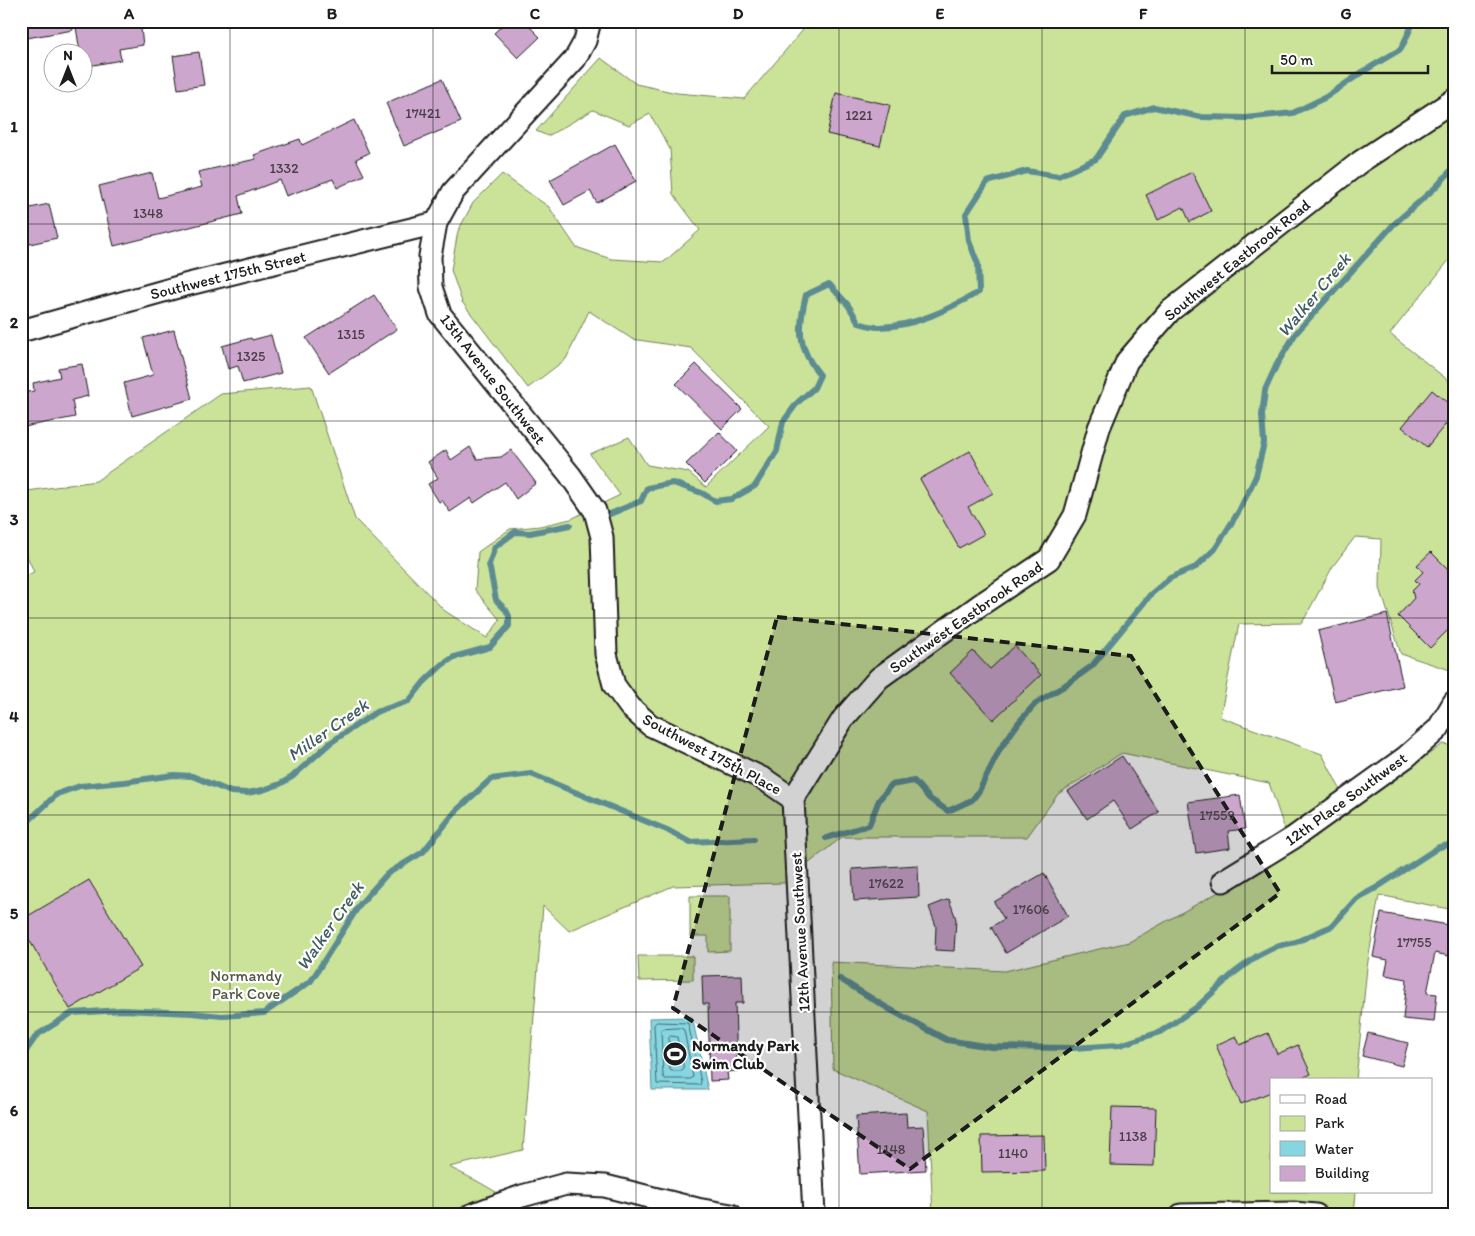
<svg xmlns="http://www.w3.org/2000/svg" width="1475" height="1236" viewBox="0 0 1475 1236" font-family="Itim,sans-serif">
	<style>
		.green { fill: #cbe399; stroke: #74805a }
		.water { fill: #86d6e1; stroke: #5c8c92 }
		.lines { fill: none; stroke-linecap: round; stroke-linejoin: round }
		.shore { stroke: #46666b; stroke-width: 1 }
		.stream { stroke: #5c8c92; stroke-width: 6 }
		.building { fill: #cda6ce; stroke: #1c1c1c }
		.minor-casing { stroke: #1c1c1c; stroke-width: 25 }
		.minor { stroke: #fff; stroke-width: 21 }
		.marked { fill: #1c1c1c; fill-opacity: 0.2; stroke: #1c1c1c; stroke-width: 4; stroke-dasharray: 10 6; stroke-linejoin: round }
		.grid { fill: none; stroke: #1c1c1c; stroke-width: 1; stroke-opacity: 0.55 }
		.labels { text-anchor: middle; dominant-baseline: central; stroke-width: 4.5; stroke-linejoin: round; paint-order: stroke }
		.number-label { font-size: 14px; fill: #483e48 }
		.street-label { font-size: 16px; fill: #1c1c1c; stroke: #fff }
		.park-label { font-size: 16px; fill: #515842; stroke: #fff }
		.poi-label { font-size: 16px; font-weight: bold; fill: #1c1c1c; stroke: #fff; text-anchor: start }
		.water-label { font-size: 18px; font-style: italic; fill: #415d61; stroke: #fff }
		.neatline { fill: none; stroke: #1c1c1c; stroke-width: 2 }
		.grid-label { font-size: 16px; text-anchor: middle; font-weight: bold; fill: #1c1c1c }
	</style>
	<rect width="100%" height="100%" fill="#fff"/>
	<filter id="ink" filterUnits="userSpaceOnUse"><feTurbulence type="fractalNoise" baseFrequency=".02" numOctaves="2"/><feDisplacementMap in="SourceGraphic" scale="10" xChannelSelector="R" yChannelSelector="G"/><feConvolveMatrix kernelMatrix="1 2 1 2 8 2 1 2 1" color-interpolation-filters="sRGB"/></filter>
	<g filter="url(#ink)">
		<path class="green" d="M798 21H1454V262L1450 259 1390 334 1454 385V667L1450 670 1401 654 1380 588 1381 539 1355 537 1333 566 1302 623 1239 624 1220 717 1322 754 1351 810 1443 744 1454 746V910L1379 895 1367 967 1356 1080H1271V1192H1356L1354 1215H933L928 1111 833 1069 831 962 1005 971 1129 942 1292 851 1269 783 1122 753 1058 794 1027 837H842L784 883 673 886 569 931 543 906 523 1150 449 1167 477 1181 536 1215H21V578L34 572 21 542V492L96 481 221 394 311 386 355 519 445 611 487 638 500 620 475 590 478 552 510 529 540 526 571 519 620 495 590 454 629 437 647 465 688 472 706 487 769 426 691 348 632 339 589 311 566 359 528 388 462 302 451 270 458 231 473 203 502 174 549 207 576 247 611 259 664 262 700 230 673 194 670 149 650 114 629 125 593 110 548 136 536 131 601 58 636 84 677 93 744 99 803 30Z
			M690 896H730V951L708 952V936H690Z
			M638 956H693V980L639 981Z"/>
		<path class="water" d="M692 1017 708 1090H652L649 1018Z"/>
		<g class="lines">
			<path class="shore" d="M657 1022 688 1023 701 1082 700 1085 657 1084 654 1025Z
				M681 1028 684 1030 693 1077 691 1079H665L663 1076 661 1030 663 1029Z
				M671 1036 677 1037 684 1069 682 1071H672L670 1070 669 1038Z"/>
			<path class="stream" d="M610 514 641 501 647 488 673 483 702 493 715 501 732 499 755 486 777 451 783 422 797 403 814 388 820 375C797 348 798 328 806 295L829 284 848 305 859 323C865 325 872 327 879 327 914 327 949 309 979 292L978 264 969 241 966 214 987 182 1027 171 1058 176 1096 159 1125 116 1154 107 1201 117 1245 118 1293 113 1326 97 1364 71 1401 49 1414 21
				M21 828 57 794 80 786 124 782 174 775 192 776 231 792 247 793 263 790 280 784 292 777 330 743 376 712 409 701 424 682 442 665 454 657 490 647 509 626V616L506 610 496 600 489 564 495 547 515 532 530 533 570 525
				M826 838 869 825 879 800 891 785 914 781 930 799 948 811 972 800 979 791 1000 749 1019 722 1036 703 1064 686 1092 666 1151 594 1170 578 1196 567 1215 549 1239 511 1256 476 1264 443 1262 415 1265 390 1277 364 1296 333 1393 225 1436 187 1454 167
				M840 979 889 1009 947 1040 991 1047 1073 1048 1120 1045 1160 1032 1197 1007 1234 973 1257 956 1277 946 1296 942 1332 926 1356 899 1376 888 1439 847 1454 844
				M21 1058 37 1035 72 1013 122 1010 192 1013 222 1016 264 1013 311 981 360 904 387 874 423 852 456 811 491 779 531 774 667 830 689 842 754 839"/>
		</g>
		<path class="building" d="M21 21H72L73 30 21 39Z
			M75 21H140L143 45 119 49 121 60 83 67 82 52H80Z
			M507 21H524L540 37 518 58 494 33Z
			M199 52 204 85 178 89 173 56Z
			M442 79 461 122 404 146 386 103Z
			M836 93 890 105 880 146 827 134Z
			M354 120 369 153 356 159 364 175 337 188 333 179 286 196 280 180 238 196 242 214 114 246 99 186 152 173 158 198 202 187 198 172 256 159 254 155 300 139 302 145Z
			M615 144 636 181 597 203 590 191 564 205 550 180Z
			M1192 172 1211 211 1190 222 1183 207 1158 220 1146 195Z
			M49 204 57 238 21 246V210Z
			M374 295 397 329 329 373 306 338Z
			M174 330 192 399 132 416 124 383 153 375 143 338Z
			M271 335 281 373 243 383 238 366 228 369 222 346 251 338 252 340Z
			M82 364 88 396 72 400 75 417 24 427 21 413V393L34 391 33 383 60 377 58 368Z
			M696 364 742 409 722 429 676 384Z
			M1432 390 1454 408V414L1427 447 1402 427Z
			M719 432 737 451 705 483 686 464Z
			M470 447 477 459 501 457 511 450 536 483 516 499 505 482 474 503 471 498 450 512 442 500 439 502 428 484 438 478 428 462 446 450 451 460Z
			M970 451 993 493 968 507 984 534 959 548 920 479Z
			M1431 552 1454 575V621L1450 628 1430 648 1398 616 1414 598 1412 591 1419 584 1415 580 1423 572 1417 565Z
			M1387 614 1403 686 1335 702 1318 631Z
			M1015 646 1041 675 993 720 950 673 973 651 990 669Z
			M1122 756 1159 812 1132 829 1113 801 1087 819 1068 791Z
			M1240 795 1245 829 1228 831 1230 848 1196 853 1188 802Z
			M918 865 919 897 854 901 852 869Z
			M1044 873 1068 916 1006 953 991 927 1004 919 994 902Z
			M89 880 141 967 70 1009 21 926V920Z
			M949 899 956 919 954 951 935 950 936 926 929 907Z
			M1381 913 1454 926 1449 956 1435 953 1427 993 1437 994 1434 1022 1403 1019 1407 979 1385 975 1388 960 1373 957Z
			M742 975 743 1003H735L737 1071 727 1072 728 1080 710 1081 708 1004H703L702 976Z
			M1268 1033 1277 1054 1298 1045 1311 1074 1298 1080H1271V1092L1241 1104 1216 1045 1236 1036 1240 1045Z
			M1368 1033 1408 1043 1402 1066 1362 1056Z
			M1112 1107 1156 1108 1154 1166 1110 1165Z
			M906 1113 907 1127 923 1126 926 1170 860 1174 856 1116Z
			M1044 1135 1045 1171 982 1172 981 1136Z"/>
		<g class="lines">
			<defs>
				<path id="minor" d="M590 21 585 41 575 59 453 192 436 223 430 256 431 287 440 314 570 475 595 511 602 537 606 654 614 685 630 707 650 725 764 779 793 799
					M21 331 185 285 436 223
					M793 799 843 719 879 678 980 605 1049 559 1075 515 1099 428 1127 361 1170 311 1360 162 1454 100
					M793 799 814 1215
					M1223 881 1293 838 1406 757 1438 729 1454 702
					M471 1215 522 1196 566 1184 605 1186 697 1209 731 1215
					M1181 1215 1294 1213 1316 1215"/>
			</defs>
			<use href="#minor" class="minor-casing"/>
			<use href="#minor" class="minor"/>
		</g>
	</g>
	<path class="marked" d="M777 617 1131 656 1280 893 910 1169 673 1008Z"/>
	<path class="grid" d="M230 21V1215M433 21V1215M636 21V1215M839 21V1215M1042 21V1215M1245 21V1215M21 224H1454M21 421H1454M21 618H1454M21 815H1454M21 1012H1454"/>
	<defs>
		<symbol id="stadium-disc" viewBox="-11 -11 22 22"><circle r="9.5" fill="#1c1c1c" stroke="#fff"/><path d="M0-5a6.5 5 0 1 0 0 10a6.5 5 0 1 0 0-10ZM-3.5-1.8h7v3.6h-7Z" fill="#fff"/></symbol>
	</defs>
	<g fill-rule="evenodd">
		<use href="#stadium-disc" x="661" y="1040" width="28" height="28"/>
	</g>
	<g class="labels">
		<g class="number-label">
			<text x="423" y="113">17421</text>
			<text x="859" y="115">1221</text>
			<text x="284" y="168">1332</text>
			<text x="148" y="213">1348</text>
			<text x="351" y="334">1315</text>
			<text x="251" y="356">1325</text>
			<text x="1217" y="815">17559</text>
			<text x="886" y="883">17622</text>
			<text x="1031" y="909">17606</text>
			<text x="1414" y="942">17755</text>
			<text x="1133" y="1136">1138</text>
			<text x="891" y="1149">1148</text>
			<text x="1013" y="1153">1140</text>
		</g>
		<g class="street-label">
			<text transform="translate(1237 260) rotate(-39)">Southwest Eastbrook Road</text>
			<text transform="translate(228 275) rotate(-14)">Southwest 175th Street</text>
			<text transform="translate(493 379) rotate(52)">13th Avenue Southwest</text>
			<text transform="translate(966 617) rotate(-35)">Southwest Eastbrook Road</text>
			<text transform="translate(712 754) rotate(28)">Southwest 175th Place</text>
			<text transform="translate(1346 799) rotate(-36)">12th Place Southwest</text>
			<text transform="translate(800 932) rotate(-93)">12th Avenue Southwest</text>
		</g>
		<g class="park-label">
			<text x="246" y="975">Normandy<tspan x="246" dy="18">Park Cove</tspan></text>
		</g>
		<g class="poi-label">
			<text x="692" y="1045">Normandy Park<tspan x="692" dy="18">Swim Club</tspan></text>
		</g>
		<g class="water-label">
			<text transform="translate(1314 295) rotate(-50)">Walker Creek</text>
			<text transform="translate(328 730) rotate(-35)">Miller Creek</text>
			<text transform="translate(330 926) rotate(-55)">Walker Creek</text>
		</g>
	</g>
	<rect width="1475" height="1236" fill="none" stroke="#fff" stroke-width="55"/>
	<rect x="1270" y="1078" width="162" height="115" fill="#ffffff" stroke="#a4a4a4"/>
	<rect x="1280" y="1095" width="25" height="8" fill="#ffffff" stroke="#a4a4a4"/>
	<text x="1315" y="1104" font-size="15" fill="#1c1c1c">Road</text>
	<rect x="1280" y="1116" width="25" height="15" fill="#cbe399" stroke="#a4a4a4"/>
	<text x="1315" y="1128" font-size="15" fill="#1c1c1c">Park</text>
	<rect x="1280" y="1141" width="25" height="15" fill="#86d6e1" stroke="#a4a4a4"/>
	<text x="1315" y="1154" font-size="15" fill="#1c1c1c">Water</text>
	<rect x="1280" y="1166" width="25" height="15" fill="#cda6ce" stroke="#a4a4a4"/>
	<text x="1315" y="1178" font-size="15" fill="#1c1c1c">Building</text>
	<g transform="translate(68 68)"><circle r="24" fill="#ffffff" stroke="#a4a4a4"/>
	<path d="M0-4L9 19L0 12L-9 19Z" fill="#1c1c1c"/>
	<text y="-8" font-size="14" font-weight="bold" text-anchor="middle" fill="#1c1c1c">N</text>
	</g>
	<path d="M1272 65v8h156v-8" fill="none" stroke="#1c1c1c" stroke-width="2.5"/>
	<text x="1280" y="65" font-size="15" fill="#1c1c1c" stroke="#ffffff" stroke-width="4" paint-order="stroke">50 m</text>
	<rect x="28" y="28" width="1420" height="1180" class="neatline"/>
	<g class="grid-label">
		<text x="129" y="19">A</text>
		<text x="332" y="19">B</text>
		<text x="535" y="19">C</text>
		<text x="738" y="19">D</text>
		<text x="940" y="19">E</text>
		<text x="1143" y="19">F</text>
		<text x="1346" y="19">G</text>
		<text x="14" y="132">1</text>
		<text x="14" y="328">2</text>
		<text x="14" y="525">3</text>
		<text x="14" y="722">4</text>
		<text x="14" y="919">5</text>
		<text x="14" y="1116">6</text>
	</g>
</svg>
